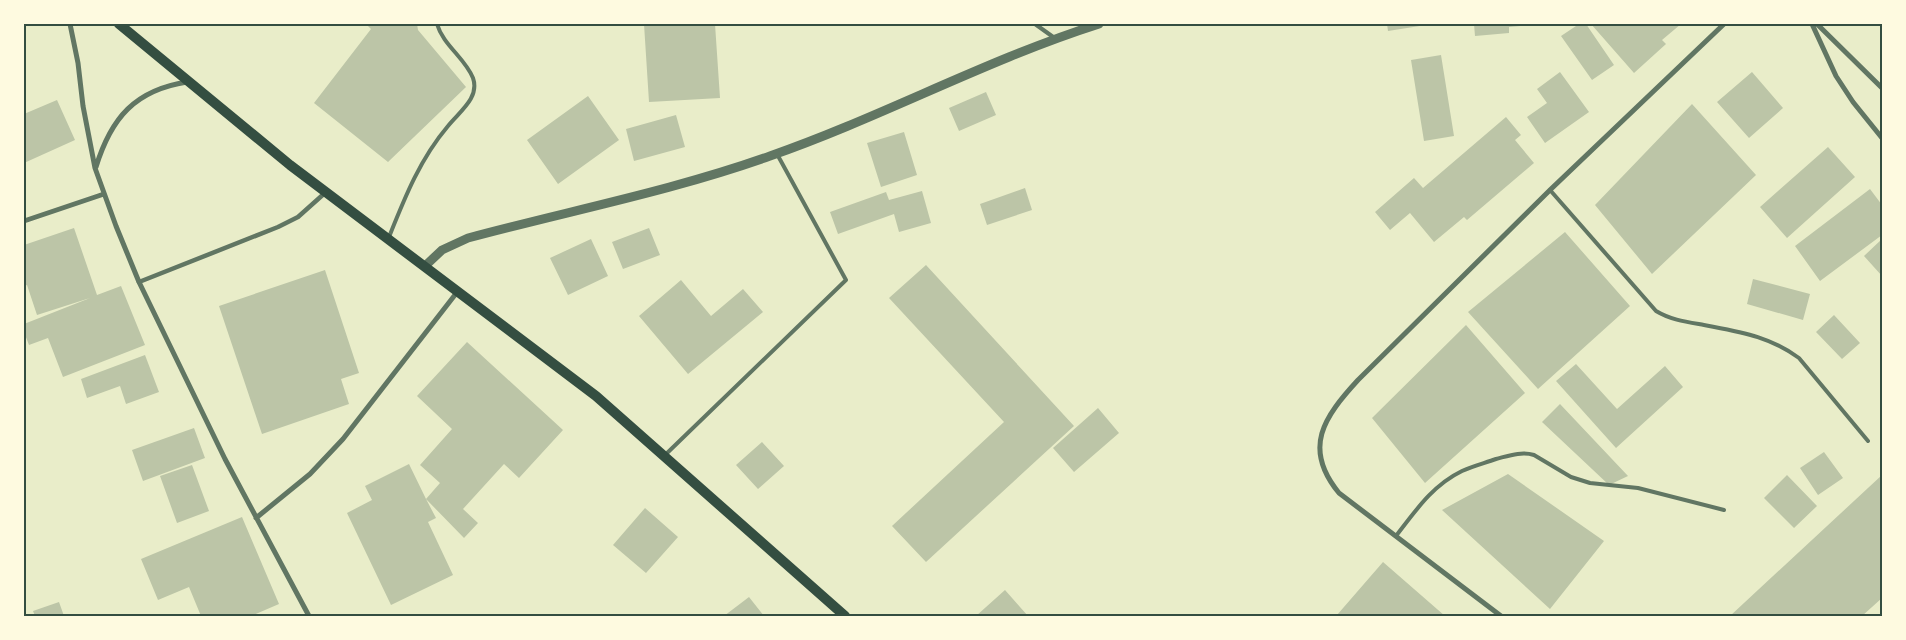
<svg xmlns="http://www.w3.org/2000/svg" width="1906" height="640" viewBox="0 0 1906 640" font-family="'DM Sans',sans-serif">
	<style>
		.building { fill: #bcc5a7 }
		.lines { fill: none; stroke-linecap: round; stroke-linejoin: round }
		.service { stroke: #617663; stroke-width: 4 }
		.pedestrian { stroke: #617663; stroke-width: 4.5 }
		.minor { stroke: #617663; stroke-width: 5 }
		.tertiary { stroke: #617663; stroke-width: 9 }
		.secondary { stroke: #344e41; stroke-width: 10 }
		.neatline { fill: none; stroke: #344e41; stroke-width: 2 }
	</style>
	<rect width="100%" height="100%" fill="#e9edc9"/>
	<path class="building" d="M366 24H417L418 30 466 87 388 162 314 103 371 29Z
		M644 24H715L720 98 649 102Z
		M1387 24H1426V25L1388 31Z
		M1474 24H1530L1531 25 1509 27V33L1475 36Z
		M1579 24H1586L1614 65 1592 80 1561 36Z
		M1591 24H1681L1662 40 1666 44 1634 73Z
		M1441 55 1454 136 1424 141 1411 60Z
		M1560 72 1589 112 1545 143 1527 117 1547 103 1537 89Z
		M1752 72 1783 108 1749 138 1717 102Z
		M986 92 996 115 959 131 949 108Z
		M588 96 619 140 558 184 527 140Z
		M57 100 75 140 24 163V114Z
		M1692 104 1756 175 1652 274 1595 205Z
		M676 115 685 147 634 161 626 129Z
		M1506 117 1521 135 1515 140 1534 163 1467 220 1464 217 1434 242 1410 213 1390 230 1375 212 1414 178 1423 188Z
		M904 132 917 175 881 187 867 143Z
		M1828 147 1855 177 1787 238 1760 207Z
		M1025 188 1032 210 987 225 980 204Z
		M1870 189 1882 205V235L1820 281 1795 246Z
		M922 191 931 223 899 232 894 214 838 234 830 212 886 192 889 200Z
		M74 228 97 295 121 286 145 345 63 377 48 338 29 345 24 332V324L90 298 37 315 27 285 24 286V245Z
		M649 228 660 255 623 269 612 242Z
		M1565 232 1630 306 1538 389 1468 312Z
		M591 239 608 276 568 295 550 258Z
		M1882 239V276L1864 256Z
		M926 265 1074 426 926 562 892 526 1004 422 889 298Z
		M325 270 359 373 341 379 349 404 262 434 219 306Z
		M1753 279 1810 294 1803 320 1747 304Z
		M681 280 711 316 743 289 763 312 688 374 639 316Z
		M1834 315 1860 343 1842 359 1816 332Z
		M1466 325 1525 393 1425 483 1372 418Z
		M467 342 563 430 519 478 504 464 463 509 478 523 464 538 426 499 436 518 428 522 453 575 391 605 347 513 372 500 365 486 409 464 426 499 440 483 420 465 452 429 417 396Z
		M145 355 159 392 126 404 120 386 87 398 81 379Z
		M1576 364 1617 409 1665 366 1683 387 1616 448 1556 381Z
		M1560 404 1628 476 1609 485 1542 422Z
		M1098 408 1119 433 1074 472 1053 448Z
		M194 428 205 458 143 481 132 450Z
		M762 442 784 466 758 489 736 465Z
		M1824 452 1843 478 1818 495 1800 468Z
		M192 465 209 511 177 523 160 476Z
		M1508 474 1604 541 1550 609 1442 510Z
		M1787 475 1817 506 1794 528 1764 498Z
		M1882 475V598L1862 616H1730Z
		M645 508 678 537 646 573 613 545Z
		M242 517 279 604 251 616H201L189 587 158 600 141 559Z
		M1383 562 1445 616 1337 615Z
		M1005 590 1028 616H976Z
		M749 597 764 616H724Z
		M59 602 64 616H35L33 611Z"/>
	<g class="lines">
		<path class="service" d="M1035 24 1056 39
			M1550 190 1656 311C1671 320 1687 322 1704 325 1740 332 1769 336 1799 358L1868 441
			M389 237C405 197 420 159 448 126 459 112 480 98 473 78 465 58 443 45 437 24
			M664 456 846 280 777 154
			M1396 536C1416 510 1433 485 1462 471 1473 466 1485 463 1496 459 1508 456 1521 451 1534 455L1571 477 1590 483 1638 488 1724 510"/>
		<path class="pedestrian" d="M139 282 278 227 298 217 326 192"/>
		<path class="minor" d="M70 24 78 63 83 106 95 168 116 226 139 282 225 459 309 616
			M1812 24 1836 76 1853 102 1882 138
			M1817 24 1882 88
			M96 167C111 118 135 90 187 82
			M24 221 104 194
			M256 518 310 474 343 439 458 291
			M1501 616 1339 493C1302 448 1324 417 1358 380L1550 190 1724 24"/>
		<path class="tertiary" d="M425 266 442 250 468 238C568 211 672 191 770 156 882 117 986 60 1099 24"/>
		<path class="secondary" d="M119 24 290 165 596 396 845 616"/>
	</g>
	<rect width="1906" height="640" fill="none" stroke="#fefae0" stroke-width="50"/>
	<rect x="25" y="25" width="1856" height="590" class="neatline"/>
</svg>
